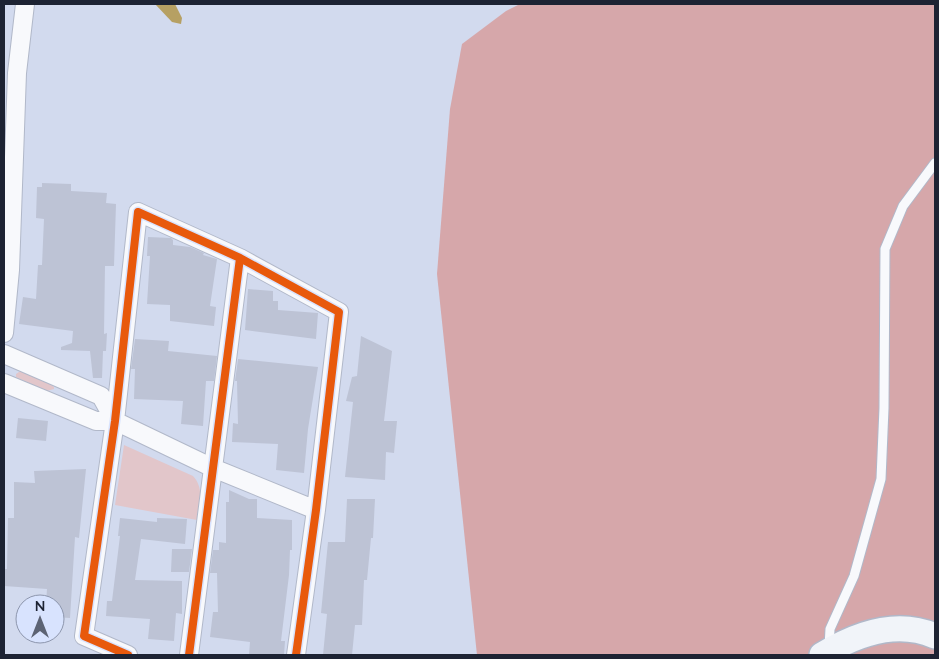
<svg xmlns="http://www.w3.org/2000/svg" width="939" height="659" viewBox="0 0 939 659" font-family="Mulish,sans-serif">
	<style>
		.green { fill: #e2c6ca }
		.forest { fill: #d6a7aa }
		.water { fill: #b6a063 }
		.building { fill: #bdc3d5 }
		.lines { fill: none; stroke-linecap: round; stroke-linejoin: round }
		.lane-casing { stroke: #b1b8c9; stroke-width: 11 }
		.street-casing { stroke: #b1b8c9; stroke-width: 20 }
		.secondary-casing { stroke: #b1b8c9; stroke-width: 28 }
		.lane { stroke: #f8f9fc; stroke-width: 9 }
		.street { stroke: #f8f9fc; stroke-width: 18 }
		.secondary { stroke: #f1f4f9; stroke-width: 25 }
		.cycleway-casing { stroke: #d8e3fe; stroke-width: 11 }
		.cycleway { stroke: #e8590c; stroke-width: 8 }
	</style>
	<rect width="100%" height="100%" fill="#d2daee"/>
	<path class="green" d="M19 372H24L50 384 54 387V389L47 391 20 379 16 377V374Z
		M124 445 193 476C205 489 199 504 197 520L115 505Z"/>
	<path class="forest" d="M520 4H935V655H477L437 274 450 109 462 44 506 11Z"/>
	<path class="water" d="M155 4H175L182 18 181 24 172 22Z"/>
	<path class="building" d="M42 183 71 184V191L107 193 106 203 116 204 114 266H105L104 334 107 333 106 351H103L102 378H93L90 351 61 350V347L72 343 73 331 19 324 23 297 36 299 38 265H42L44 219 36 218 37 187H42Z
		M148 237 171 238 173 240V245L190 247 204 253 203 255 217 259 210 306 216 307 214 326 170 321V305L147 304 150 256H147Z
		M248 289 273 291V301H278V310L318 313 316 339 245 330Z
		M361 336 392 351 384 421H397L394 453 386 452 385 480 345 477 353 402 346 401 352 377 357 376Z
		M135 339 169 341 168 351 217 356 214 381H206L203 426 181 424 183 401 134 399 135 369H131Z
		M238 359 318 367 308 429 304 473 276 470 278 444 232 442 233 423 238 424 237 381H235Z
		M18 418 48 421 46 441 16 438Z
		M86 469 79 538 75 537 70 618 55 617V604H46L47 589 4 586V569H7L8 518H14V482L35 483 34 471Z
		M229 490 249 499H257V518L292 520V550H290L289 575 281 641H285L284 655H249L250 642 210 637 213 612H218L217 573H210L213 550H219V542L226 543V502H229Z
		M347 499H375L373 538H371L367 580H364L362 625H355L352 655H323L327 614 321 613 328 542H345Z
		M120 518 157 522V518L187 519 185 544 141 539 135 580 182 581V614L176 613 174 641 148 639 150 619 106 616 107 601H112L120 536H118Z
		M172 549H192L189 572H171Z"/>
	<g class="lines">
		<defs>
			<path id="lane" d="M829 647 830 629 854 576 881 479 884 408 885 249 903 206 935 163"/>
			<path id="street" d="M4 333 10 270 17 73 25 4
				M4 354 101 396 115 421 213 468 316 510
				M4 383 96 421H115
				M128 655 84 636 115 421 138 212 240 258 339 312 316 510 296 655
				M189 655 240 258"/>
			<path id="secondary" d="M822 655C856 634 896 619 935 636"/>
		</defs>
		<use href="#lane" class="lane-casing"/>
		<use href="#street" class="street-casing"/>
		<use href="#secondary" class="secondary-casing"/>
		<use href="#lane" class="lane"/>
		<use href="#street" class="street"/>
		<use href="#secondary" class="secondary"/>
		<defs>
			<path id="cycleway" d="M128 655 84 636 115 421 138 212 240 258 339 312 316 510 296 655
				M189 655 240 258"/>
		</defs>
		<use href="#cycleway" class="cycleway-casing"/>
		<use href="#cycleway" class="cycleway"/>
	</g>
	<rect width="939" height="659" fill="none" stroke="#1d2333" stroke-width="10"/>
	<g transform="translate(40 619)"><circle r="24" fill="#d8e3fe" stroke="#8d96ad"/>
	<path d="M0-4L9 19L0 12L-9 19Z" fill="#5c6374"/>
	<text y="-8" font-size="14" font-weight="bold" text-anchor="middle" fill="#1d2333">N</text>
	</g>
</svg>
